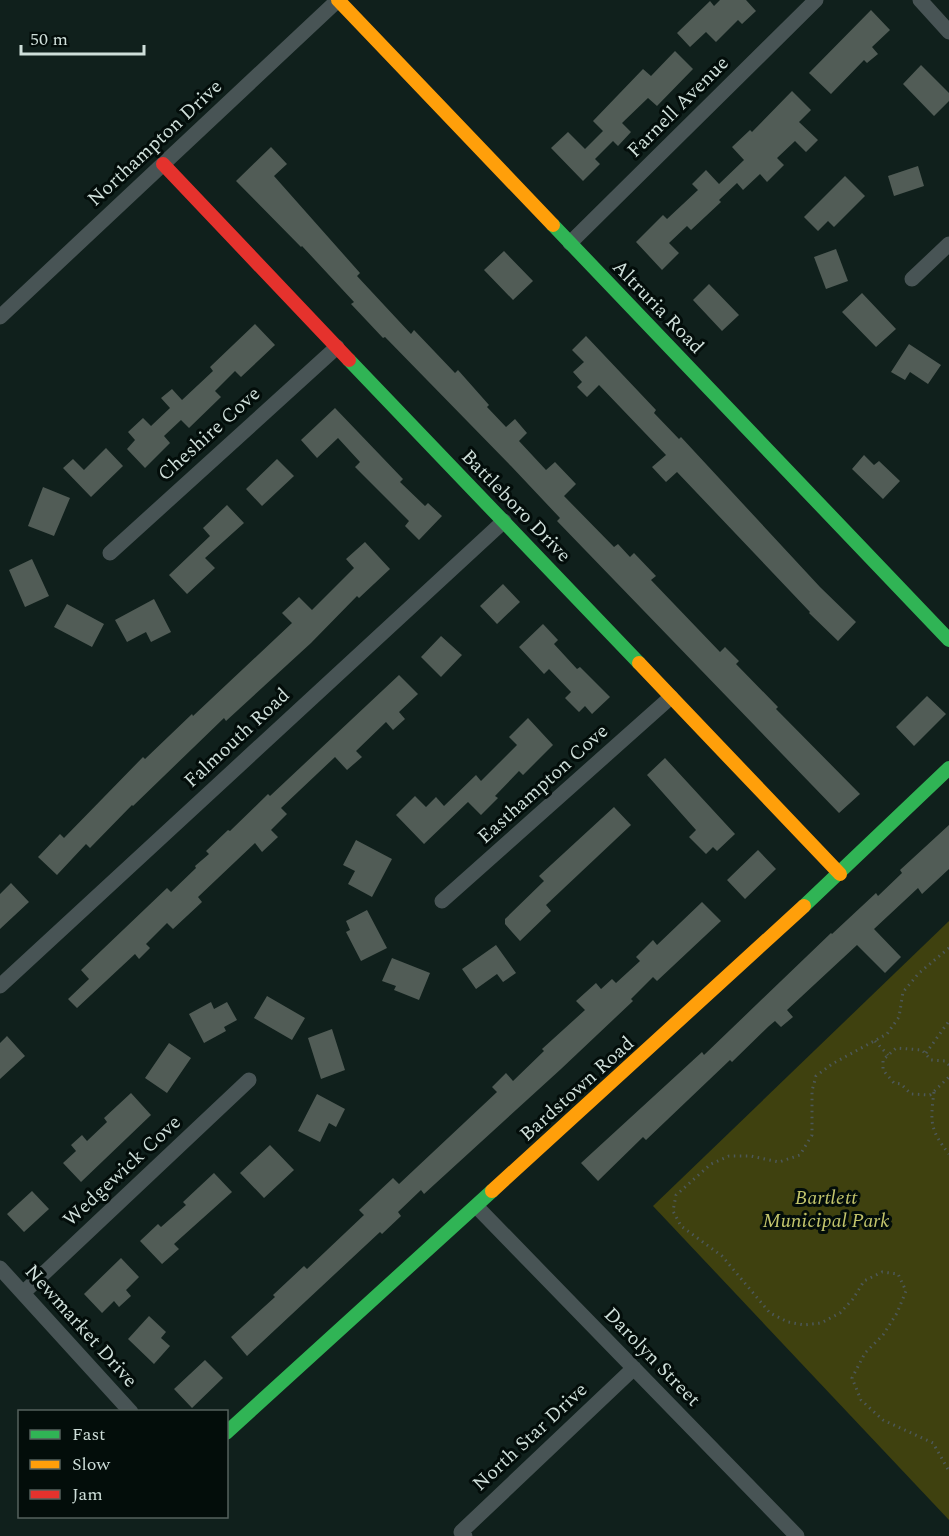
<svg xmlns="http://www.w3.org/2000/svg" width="949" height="1536" viewBox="0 0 949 1536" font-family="Spectral,serif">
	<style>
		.green { fill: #3f410f }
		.building { fill: #515c56 }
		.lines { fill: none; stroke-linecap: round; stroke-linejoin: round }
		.path { stroke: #4d5858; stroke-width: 3; stroke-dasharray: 1.5 4.5; stroke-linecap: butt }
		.street { stroke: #485455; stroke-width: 15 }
		.fast { stroke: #30b455; stroke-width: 14 }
		.slow { stroke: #ff9f0a; stroke-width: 14 }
		.jam { stroke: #e5322d; stroke-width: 14 }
		.labels { text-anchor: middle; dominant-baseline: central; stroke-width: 6; stroke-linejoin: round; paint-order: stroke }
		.street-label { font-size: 20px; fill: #cfdfda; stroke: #030d0a }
		.park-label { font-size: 20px; font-style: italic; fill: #c3c56c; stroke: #030d0a }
	</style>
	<rect width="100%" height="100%" fill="#10201c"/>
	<path class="green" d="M949 921V1520L653 1206Z"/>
	<path class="building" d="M720 0H746L756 11 742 24 738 20 716 42 706 32 690 47 677 33 710 1 714 6Z
		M871 10 890 30 872 47 878 54 867 63 864 60 831 94 809 73Z
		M675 51 693 69 657 106 648 98 622 123 631 132 618 146 613 141 595 159 600 164 583 181 551 148 568 132 585 149 603 131 593 121 643 69 651 76Z
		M921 65 949 93V101L934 116 903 84Z
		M792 91 811 110 799 122 818 140 806 152 795 141 777 158 784 165 767 182 760 174 743 190 737 183 719 200 721 202 691 230 687 226 669 243 679 253 662 270 636 242 663 215 667 219 698 190 692 184 706 170 719 184 744 160 732 147 750 130 752 132Z
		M271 147 287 164 274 176 360 273 357 276 411 334 414 330 455 373 458 370 489 405 487 407 506 427 515 419 527 433 519 441 546 470 555 462 576 484 564 496 614 547 618 544 630 557 634 553 656 576 651 580 720 652 725 647 739 661 736 664 778 707 776 709 860 794 839 813 557 521 560 518 511 466 385 337 383 338 351 304 354 302 302 246 301 247 236 181Z
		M918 166 924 186 894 196 888 176Z
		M845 176 865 196 834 227 828 221 818 231 804 217Z
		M836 249 848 281 826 289 814 257Z
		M504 251 533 281 513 300 484 270Z
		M709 284 739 315 722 331 693 300Z
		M862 293 896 329 876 347 842 312Z
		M255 324 275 345 241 377 235 371 215 391 221 397 189 428 181 420 164 436 170 443 145 468 127 449 135 440 128 432 143 418 151 426 170 408 161 398 172 389 182 400 213 371 210 367Z
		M586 336 656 410 654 413 679 439 681 437 820 587 856 622 838 641 809 613 810 612 677 472 666 482 652 467 666 455 599 385 587 397 577 387 582 382 573 372 584 362 572 350Z
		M909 344 941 365 928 384 910 372 905 380 891 372Z
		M335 408 403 479 400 482 425 506 428 503 442 516 419 540 405 526 409 521 355 467 360 462 338 438 317 458 301 440Z
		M106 448 123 466 91 497 63 468 73 459 84 470Z
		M864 455 874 465 879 461 900 481 883 499 852 469Z
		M277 459 294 476 262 506 246 489Z
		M43 487 70 498 54 536 28 526Z
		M227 505 244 523 205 558 215 568 187 594 169 575 210 536 203 528Z
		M365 542 390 569 359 598 357 596 311 643 226 721 224 718 133 806 132 805 90 848 86 844 57 875 38 857 60 834 64 838 143 757 145 759 192 714 193 716 292 623 282 613 299 597 312 610 354 568 346 559Z
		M32 559 49 596 25 607 9 570Z
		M503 584 520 602 497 624 480 606Z
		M154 599 171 632 151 642 146 632 127 642 115 620Z
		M67 604 104 624 92 647 54 627Z
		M543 624 558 640 554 644 577 669 580 667 610 697 592 714 585 706 579 712 565 698 571 692 549 669 544 674 519 647Z
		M441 636 462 655 441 677 421 657Z
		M399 675 418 694 399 712 405 719 393 730 386 722 356 751 362 757 347 770 335 757 281 808 287 814 271 830 278 837 262 852 255 843 198 897 202 902 173 929 167 923 146 944 150 948 139 959 135 954 77 1008 68 999 89 979 81 970 167 888 171 892 196 868 195 866 209 854 206 851 228 830 230 831 268 794 270 796Z
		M927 696 946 714 914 746 896 727Z
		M528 718 553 745 523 775 519 771 495 796 498 798 481 815 468 802 424 844 396 815 415 796 426 807 436 797 444 806 476 775 481 781 517 745 509 737Z
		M665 758 735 834 717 851 713 847 706 854 689 837 696 830 647 775Z
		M614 807 631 825 546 905 551 911 520 941 505 924V919L544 881 539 876Z
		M949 825V869L922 894 918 888 874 929 901 957 885 973 857 945 787 1010 793 1017 781 1027 775 1021 769 1026 732 1062 730 1060 646 1140 643 1137 598 1181 581 1163 702 1052 704 1055 831 933 832 934 876 893 878 896 902 873 900 870Z
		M356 840 392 859 372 897 348 884 355 871 343 865Z
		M758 850 776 869 745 899 727 880Z
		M11 883 29 902 0 929V894Z
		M702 902 721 921 657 981 653 977 631 999 633 1001 561 1069 424 1194 421 1190 398 1212 401 1216 382 1234 380 1232 247 1356 231 1337 275 1297 273 1295 304 1266 307 1269 364 1215 359 1210 393 1178 399 1184 497 1092 492 1087 506 1073 513 1081 544 1051 542 1049 585 1010 576 1001 596 983 601 989 612 979 616 983 640 961 636 957 653 940 657 945Z
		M367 910 387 948 361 961 346 932 350 930 346 921Z
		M496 945 516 973 503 982 497 974 476 989 462 969Z
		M392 958 430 973 419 1000 394 990 396 986 382 981Z
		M267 996 305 1018 292 1040 254 1018Z
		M211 1002 214 1009 227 1002 237 1020 224 1027 226 1031 204 1043 189 1014Z
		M332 1029 345 1070 321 1079 308 1038Z
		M7 1036 25 1056 0 1079V1043Z
		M169 1043 191 1058 167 1093 145 1078Z
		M131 1093 151 1115 81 1182 63 1163 76 1151 71 1145 82 1135 87 1141 107 1122 104 1118Z
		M317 1094 345 1109 336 1127 329 1123 320 1142 298 1131Z
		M270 1145 294 1170 264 1198 240 1173Z
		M214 1173 232 1192 174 1244 179 1249 162 1264 140 1241 158 1224 161 1227 186 1205 183 1202Z
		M32 1191 49 1209 24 1232 7 1214Z
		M121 1258 139 1277 126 1290 131 1296 119 1307 114 1301 102 1313 84 1294Z
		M149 1316 166 1332 161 1338 170 1346 154 1364 128 1339Z
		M205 1360 223 1378 192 1408 174 1389Z"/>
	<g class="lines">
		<path class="path" d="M949 948 919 973 903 992 899 1017 887 1034 832 1064 816 1076 812 1091V1135L800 1155 779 1162 751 1156H729L711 1164 676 1195 673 1211 681 1226 722 1256 770 1313 788 1322 804 1325 821 1323 840 1313 853 1299 864 1281 882 1272 898 1274 906 1291 897 1313 883 1335 865 1353 852 1378 861 1400 883 1420 933 1443 949 1471
			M875 1041 888 1055
			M926 1053 949 1021
			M949 1065 945 1061 931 1060 922 1050 896 1048 883 1060V1070L894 1083 901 1084 911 1094 930 1095 949 1077
			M934 1092C930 1122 930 1130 949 1154"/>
		<path class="street" d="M920 0 949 32
			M570 243 816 0
			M912 279 949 244
			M0 317 338 0
			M110 553 337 347
			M442 901 671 697
			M0 986 504 521
			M477 1207 797 1536
			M0 1268 131 1412
			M23 1293 249 1080
			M465 1536 461 1532 634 1368"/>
		<path class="fast" d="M553 225 949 640
			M349 360 639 663
			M804 906 949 768
			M226 1433 492 1191"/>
		<path class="slow" d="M338 0 553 225
			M639 663 840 874
			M492 1191 804 906"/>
		<path class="jam" d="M163 164 349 360"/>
	</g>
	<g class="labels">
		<g class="street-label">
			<text transform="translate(678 107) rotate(-45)">Farnell Avenue</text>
			<text transform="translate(155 143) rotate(-43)">Northampton Drive</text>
			<text transform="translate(658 307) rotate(46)">Altruria Road</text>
			<text transform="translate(209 434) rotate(-42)">Cheshire Cove</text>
			<text transform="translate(516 506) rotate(46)">Battleboro Drive</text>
			<text transform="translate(237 738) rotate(-43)">Falmouth Road</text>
			<text transform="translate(543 784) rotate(-42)">Easthampton Cove</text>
			<text transform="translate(577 1089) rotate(-42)">Bardstown Road</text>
			<text transform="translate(122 1171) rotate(-43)">Wedgewick Cove</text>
			<text transform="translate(81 1326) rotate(48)">Newmarket Drive</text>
			<text transform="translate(652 1357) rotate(46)">Darolyn Street</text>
			<text transform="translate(530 1437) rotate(-43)">North Star Drive</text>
		</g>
		<g class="park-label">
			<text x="826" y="1198">Bartlett<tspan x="826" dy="23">Municipal Park</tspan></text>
		</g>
	</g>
	<rect x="18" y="1410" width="210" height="108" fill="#030d0a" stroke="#55615d" stroke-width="1.5"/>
	<rect x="30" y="1430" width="30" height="9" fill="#30b455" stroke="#55615d" stroke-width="1.5"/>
	<text x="72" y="1440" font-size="18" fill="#cfdfda">Fast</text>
	<rect x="30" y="1460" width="30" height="9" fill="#ff9f0a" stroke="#55615d" stroke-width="1.5"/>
	<text x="72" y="1470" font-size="18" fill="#cfdfda">Slow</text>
	<rect x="30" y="1490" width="30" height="9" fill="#e5322d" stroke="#55615d" stroke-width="1.5"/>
	<text x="72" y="1500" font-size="18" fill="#cfdfda">Jam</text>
	<path d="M21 45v9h123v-9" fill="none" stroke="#cfdfda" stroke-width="3"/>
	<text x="30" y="45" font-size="18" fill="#cfdfda" stroke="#030d0a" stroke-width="4.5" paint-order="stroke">50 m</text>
</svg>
